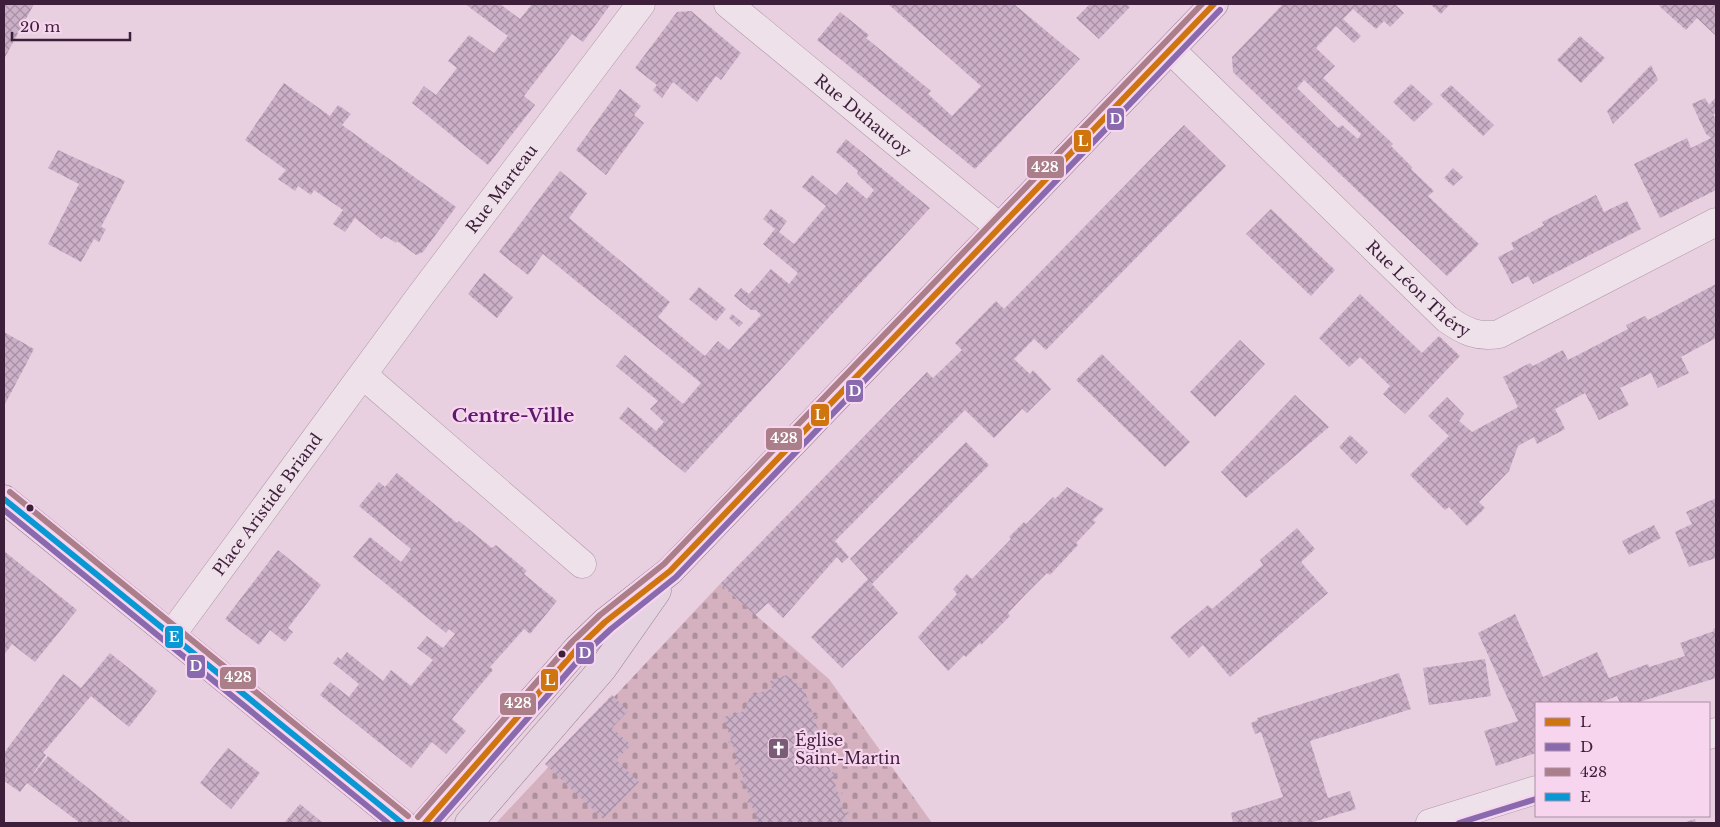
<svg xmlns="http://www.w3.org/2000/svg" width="1720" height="827" viewBox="0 0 1720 827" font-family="'Libre Baskerville',serif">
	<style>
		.cemetery { fill: url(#cemetery-stones) }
		.building { fill: url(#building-cross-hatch); fill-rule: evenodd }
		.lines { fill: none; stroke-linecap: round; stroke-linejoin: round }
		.minor-casing { stroke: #ad98a8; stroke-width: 29 }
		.major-casing { stroke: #937f8f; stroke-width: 29 }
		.minor { stroke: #efe1ea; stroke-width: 28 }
		.major { stroke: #e6d3e1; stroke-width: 28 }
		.bus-1-casing { stroke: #f8d5ee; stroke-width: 10 }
		.bus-2-casing { stroke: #f8d5ee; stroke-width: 10 }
		.bus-3-casing { stroke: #f8d5ee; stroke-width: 10 }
		.bus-4-casing { stroke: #f8d5ee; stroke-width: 10 }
		.bus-1 { stroke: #ce750f; stroke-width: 6 }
		.bus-2 { stroke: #8a6aae; stroke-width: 6 }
		.bus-3 { stroke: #aa7f8a; stroke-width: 6 }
		.bus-4 { stroke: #0998d3; stroke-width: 6 }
		.bus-dot { fill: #3d1e3b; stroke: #f8d5ee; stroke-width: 2 }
		.labels { text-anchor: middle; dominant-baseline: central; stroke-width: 4.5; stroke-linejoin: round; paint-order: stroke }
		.street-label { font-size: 16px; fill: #3d1e3b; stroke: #f8d5ee }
		.poi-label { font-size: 16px; fill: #3d1e3b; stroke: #f8d5ee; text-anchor: start }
		.quarter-label { font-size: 19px; font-weight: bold; fill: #5d1a6d; stroke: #f8d5ee }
		.line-badge { stroke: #f8d5ee; stroke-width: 2 }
		.badge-label { font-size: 14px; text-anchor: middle; font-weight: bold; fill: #fff }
	</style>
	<defs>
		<pattern id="cemetery-stones" width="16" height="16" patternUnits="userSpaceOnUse" patternTransform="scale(1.25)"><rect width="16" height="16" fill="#d5b1bf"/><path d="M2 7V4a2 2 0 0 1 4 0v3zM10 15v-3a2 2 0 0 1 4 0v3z" fill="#ae8f9c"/></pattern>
		<pattern id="building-cross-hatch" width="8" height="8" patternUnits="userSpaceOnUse" patternTransform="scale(1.25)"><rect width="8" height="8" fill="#ccb0c8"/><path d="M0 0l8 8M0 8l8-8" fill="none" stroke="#a78fa4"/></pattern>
	</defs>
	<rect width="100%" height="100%" fill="#e8d0e0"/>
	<path class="cemetery" d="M720 584 829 679 932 823H496Z"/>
	<path class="building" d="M4 4H34L4 59Z
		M465 4H500L520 19 532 4H611L583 42 572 34 524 96 535 105 488 165 412 103 424 86 436 95 457 68 448 61 469 35 494 53 508 36Z
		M888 4H1014L1080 59 975 169 817 40 840 12 869 35 866 38 931 91 928 94 952 116 981 86Z
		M1090 4H1126L1130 7 1099 39 1076 18Z
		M1283 4H1395L1404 13 1390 27 1384 21 1376 29 1353 9 1343 19 1361 36 1354 43 1336 26 1316 48 1335 66 1323 78 1393 144 1391 146 1412 167 1411 169 1434 191 1428 196 1479 244 1447 276 1233 72 1232 57ZM1304 80 1361 134 1358 139 1342 125 1338 128 1297 88Z
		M1430 4H1450L1441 14Z
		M1661 4H1716V36L1697 18 1686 30 1659 6Z
		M691 11 741 53 721 80 716 76 697 102 673 82 662 98 653 90 657 85 635 68 677 12Z
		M1580 36 1605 58 1581 83 1557 60Z
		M1651 65 1658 80 1613 124 1607 111Z
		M284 83 330 116 338 105 351 114 342 125 456 207 423 252 416 255 397 241 396 243 385 236 381 239 355 218 345 232 333 224 343 210 314 190 311 195 298 186 295 191 278 179 286 170 245 140Z
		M1411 84 1433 104 1414 122 1393 102Z
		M1451 85 1494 125 1483 136 1440 95Z
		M620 89 641 106 634 115 644 123 606 175 576 150Z
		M1716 97V113L1713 114 1716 120V190L1660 218 1634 164 1687 138 1691 148 1711 138 1706 134 1692 104 1705 98 1709 105Z
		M1184 125 1226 166 1046 350 1034 339 1014 359 1030 374 1033 370 1051 389 1027 413 1022 409 994 438 965 410 835 541 849 557 842 563 837 557 783 618 768 603 755 615 720 584 927 372 933 378 962 350 955 343 996 301 1004 309Z
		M846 139 930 208 685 473 619 418 628 407 656 431 664 422 650 409 658 401 616 366 625 355 683 404 701 383 543 254 528 275 499 252 560 171 587 193 569 218 670 302 658 317 705 356 718 341 729 350 761 315 756 310H751L734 296 741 288 749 294 771 269 789 284 798 273 763 244 775 229 763 219 771 209 787 221 779 232 794 244 826 206 802 187 812 175 836 195 847 182 867 199 874 190 857 174 858 171 836 152Z
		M58 150 125 181 101 227 106 229 99 242 94 239 81 262 48 244 79 184 48 168Z
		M1453 168 1463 177 1453 186 1444 178Z
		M1596 195 1604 212 1627 201 1641 229 1533 284 1528 276 1512 284 1498 257 1514 249 1511 243 1544 225 1542 222Z
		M1271 209 1335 270 1311 296 1246 234Z
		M484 273 513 297 497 318 468 294Z
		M1716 284V338L1681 357 1689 373 1658 388 1651 373 1620 388 1629 405 1599 420 1585 393 1555 409 1565 429 1537 444 1534 437 1518 446 1509 471 1479 502 1485 508 1467 526 1449 507 1445 510 1410 475 1449 436 1428 416 1447 397 1464 414 1459 421 1472 432 1518 407 1503 377 1530 363 1533 366 1563 350 1568 360 1628 329 1626 325 1645 316 1648 320Z
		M699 287 726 309 716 321 689 299Z
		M1360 294 1422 353 1439 336 1460 356 1405 414 1383 394 1390 386 1360 357 1349 367 1319 338Z
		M732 314 743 323 739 327 729 318Z
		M4 332 34 349 4 406Z
		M1240 340 1265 364 1215 417 1190 392Z
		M1102 354 1190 442 1165 467 1076 380Z
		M1295 395 1329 427 1246 498 1221 472Z
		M1350 435 1368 452 1356 464 1339 447Z
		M966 442 989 465 872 584 898 613 842 668 811 637 868 579 850 559Z
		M397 473 457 523 459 521 492 548 496 545 527 571 524 574 557 601 530 634 524 629 490 667 493 670 452 719 466 731 446 754 432 742 411 768 320 695 330 682 349 697 359 684 333 663 338 657 341 660 347 652 383 681 391 670 411 686 433 660 417 648 427 636 443 648 455 634 449 629 446 633 353 557 370 537 401 562 411 549 359 506 379 482 385 487Z
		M1067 487 1104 509 1093 520 1096 522 1076 543 1078 545 1050 575 1047 573 1027 593 1008 613 1010 616 981 645 980 643 966 657 964 655 948 671 918 637 957 594 953 589 967 574 972 579 1011 539 1009 537 1024 522 1026 524 1053 497 1055 499Z
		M1716 498V558L1689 567 1675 532 1692 524 1686 512Z
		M1654 525 1661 538 1629 555 1622 541Z
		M1297 528 1315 549 1301 562 1328 593 1230 677 1203 645 1189 658 1170 637 1208 605 1212 609 1263 565 1260 560Z
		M278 550 321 585 288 628 293 632 285 642 270 630 259 645 225 619Z
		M4 551 77 610 35 662 12 644 4 655Z
		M1515 614 1543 677 1597 652 1609 678 1648 664 1649 667 1685 656 1680 643 1714 631 1713 629 1716 628V678L1636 703H1620L1617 696 1599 703H1536V753L1496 766 1484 731 1518 721 1478 633Z
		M110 653 157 691 129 727 91 696 43 753 46 755 31 777 48 756 132 823H80L27 783 20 792 4 781V753L63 674 81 688Z
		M1485 659 1491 696 1429 705 1423 668Z
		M1399 673 1411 709 1310 741 1328 798 1350 791 1356 809 1310 823H1233L1231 813 1283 797 1261 732 1255 734 1251 723 1258 720 1257 718Z
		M787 675 805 691 813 715 817 714 818 717 814 718 820 734 823 733 824 737 821 738 825 753 830 752 831 756 826 757 831 773 836 771 837 776 833 777 838 793 842 792 843 795 839 797 844 813 849 812 850 815H845L848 823H754L753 821 757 819 751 804 748 805 747 800 750 799 745 784 741 785 740 781 744 780 738 764 735 765 734 761 737 760 733 745 729 746 728 742 731 741 724 717 744 711 751 695 772 689 770 681Z
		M612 695 628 711 612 728 631 745 616 760 639 782 603 819 545 764Z
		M228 748 260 773 231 809 200 783Z
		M300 804 323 823H284Z
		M1695 819 1696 823H1683Z"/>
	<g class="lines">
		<defs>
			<g id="minor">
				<path id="s1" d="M728 4 999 227"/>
				<path id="s2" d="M1171 50 1447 319C1464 331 1478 338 1499 334L1716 222"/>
				<path d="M363 375 582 564"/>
				<path id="s3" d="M172 634 421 295 641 4"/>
				<path d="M1709 735 1716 732"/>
				<path d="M1430 823 1536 790"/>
			</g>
			<path id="major" d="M4 499 402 823
				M425 823 577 649 605 622 670 571 1214 4
				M469 823 603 668 657 591"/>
		</defs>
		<use href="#minor" class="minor-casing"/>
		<use href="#major" class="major-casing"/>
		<use href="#minor" class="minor"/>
		<use href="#major" class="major"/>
		<defs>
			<path id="bus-1" d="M425 823 577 649 605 622 670 571 1214 4"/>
			<path id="bus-2" d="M4 510 388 823
				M436 823 583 655 611 629 676 577 1220 10
				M1459 823 1536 799"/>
			<path id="bus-3" d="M10 492 408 816
				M418 817 571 643 600 615 664 564 1202 4"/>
			<path id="bus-4" d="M4 499 402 823"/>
		</defs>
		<use href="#bus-1" class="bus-1-casing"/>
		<use href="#bus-2" class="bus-2-casing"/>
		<use href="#bus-3" class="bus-3-casing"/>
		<use href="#bus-4" class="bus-4-casing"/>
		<use href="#bus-1" class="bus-1"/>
		<use href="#bus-2" class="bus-2"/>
		<use href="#bus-3" class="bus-3"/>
		<use href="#bus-4" class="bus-4"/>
	</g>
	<defs>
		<symbol id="church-square" viewBox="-11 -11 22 22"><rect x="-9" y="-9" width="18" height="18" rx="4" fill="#795c75" stroke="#f8d5ee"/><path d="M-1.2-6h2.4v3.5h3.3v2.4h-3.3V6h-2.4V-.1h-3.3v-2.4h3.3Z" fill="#fff"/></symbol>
	</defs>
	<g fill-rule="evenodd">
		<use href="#church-square" x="766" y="736" width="25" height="25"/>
	</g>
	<g class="bus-dot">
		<circle cx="30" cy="508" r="4.5"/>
		<circle cx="562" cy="654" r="4.5"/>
	</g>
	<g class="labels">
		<g class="street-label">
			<text stroke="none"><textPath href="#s1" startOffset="175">Rue Duhautoy</textPath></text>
			<text stroke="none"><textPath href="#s3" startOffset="554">Rue Marteau</textPath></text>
			<text stroke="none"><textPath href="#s2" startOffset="344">Rue Léon Théry</textPath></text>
			<text stroke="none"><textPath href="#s3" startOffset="161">Place Aristide Briand</textPath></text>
		</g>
		<g class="poi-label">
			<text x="795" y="740">Église<tspan x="795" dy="18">Saint-Martin</tspan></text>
		</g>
		<g class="quarter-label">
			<text x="513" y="415">Centre-Ville</text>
		</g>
	</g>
	<g class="line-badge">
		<rect x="1106" y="107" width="19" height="24" rx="5" fill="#8a6aae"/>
		<rect x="1073" y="129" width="19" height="24" rx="5" fill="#ce750f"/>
		<rect x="1026" y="155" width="39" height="24" rx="5" fill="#aa7f8a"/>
		<rect x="845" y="379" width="19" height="24" rx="5" fill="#8a6aae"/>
		<rect x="810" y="403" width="20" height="24" rx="5" fill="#ce750f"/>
		<rect x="765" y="427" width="38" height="24" rx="5" fill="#aa7f8a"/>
		<rect x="164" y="625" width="20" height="24" rx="5" fill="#0998d3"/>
		<rect x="575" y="641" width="20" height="24" rx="5" fill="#8a6aae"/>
		<rect x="186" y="654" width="20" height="25" rx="5" fill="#8a6aae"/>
		<rect x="219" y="666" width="38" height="24" rx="5" fill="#aa7f8a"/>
		<rect x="540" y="668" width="19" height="24" rx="5" fill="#ce750f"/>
		<rect x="499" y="692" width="38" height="24" rx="5" fill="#aa7f8a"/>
	</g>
	<g class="badge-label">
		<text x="1116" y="124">D</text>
		<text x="1083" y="146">L</text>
		<text x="1045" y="172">428</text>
		<text x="855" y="396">D</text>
		<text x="820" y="420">L</text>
		<text x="784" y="443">428</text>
		<text x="174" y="642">E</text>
		<text x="585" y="658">D</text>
		<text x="196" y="671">D</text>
		<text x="238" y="682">428</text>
		<text x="550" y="685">L</text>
		<text x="518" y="708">428</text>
	</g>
	<rect width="1720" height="827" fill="none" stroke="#3d1e3b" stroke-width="10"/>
	<rect x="1535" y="702" width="175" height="115" fill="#f8d5ee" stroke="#ad8ca6"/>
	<rect x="1545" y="718" width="25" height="8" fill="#ce750f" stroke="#ad8ca6"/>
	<text x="1580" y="727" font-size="15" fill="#3d1e3b">L</text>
	<rect x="1545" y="743" width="25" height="8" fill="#8a6aae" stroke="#ad8ca6"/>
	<text x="1580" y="752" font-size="15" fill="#3d1e3b">D</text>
	<rect x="1545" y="768" width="25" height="8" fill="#aa7f8a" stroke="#ad8ca6"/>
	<text x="1580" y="777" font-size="15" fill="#3d1e3b">428</text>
	<rect x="1545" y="793" width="25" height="8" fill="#0998d3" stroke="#ad8ca6"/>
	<text x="1580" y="802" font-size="15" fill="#3d1e3b">E</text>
	<path d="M12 32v8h118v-8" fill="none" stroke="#3d1e3b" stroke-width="2.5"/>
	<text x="20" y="32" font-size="15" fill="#3d1e3b" stroke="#f8d5ee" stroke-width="4" paint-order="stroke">20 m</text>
</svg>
